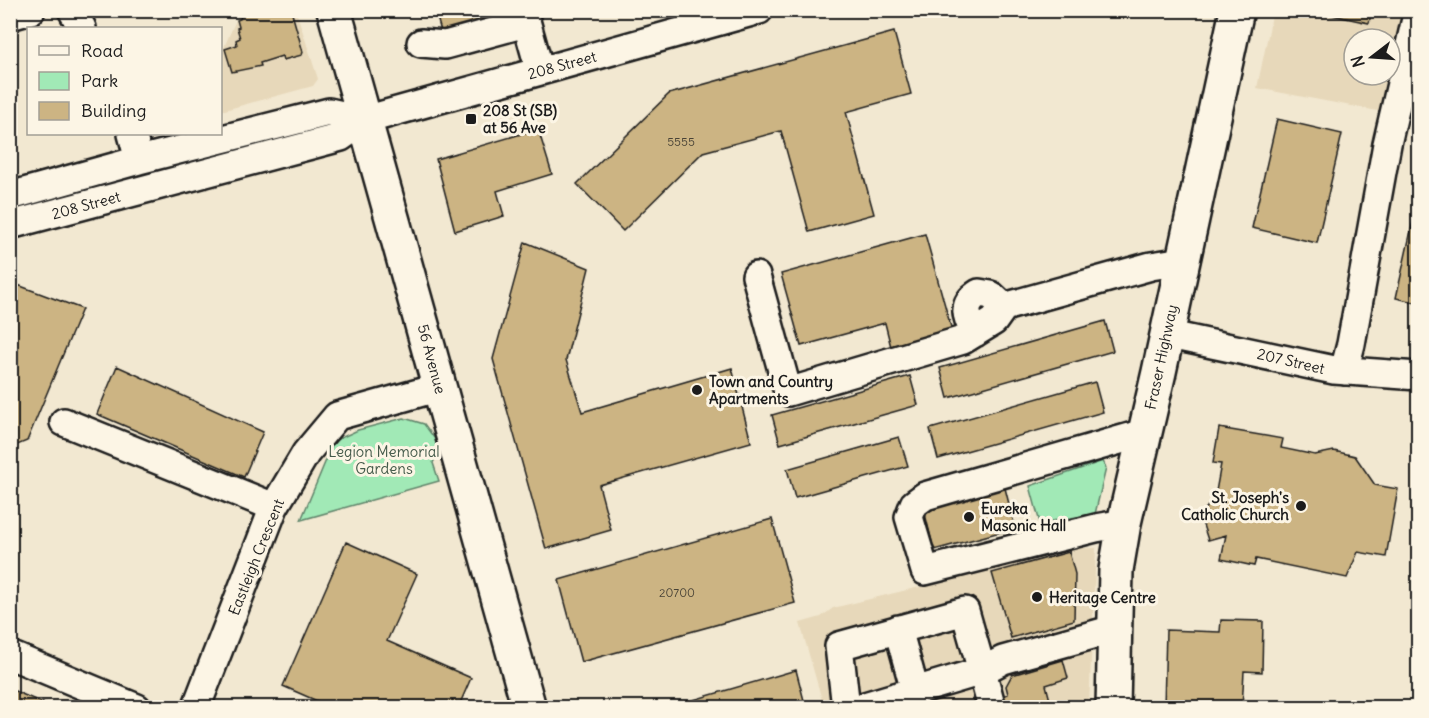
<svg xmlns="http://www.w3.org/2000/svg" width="1429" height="718" viewBox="0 0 1429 718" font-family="Delius,sans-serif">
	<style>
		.built { fill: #e7d8ba; fill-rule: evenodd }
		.green { fill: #a1e9b6; stroke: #5e8269; stroke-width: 1.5 }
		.building { fill: #ccb483; stroke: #1c1c1c; stroke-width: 1.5 }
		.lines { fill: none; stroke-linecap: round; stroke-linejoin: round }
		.minor-casing { stroke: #1c1c1c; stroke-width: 32 }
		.major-casing { stroke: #1c1c1c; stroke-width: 38 }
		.minor { stroke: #fcf5e5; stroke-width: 27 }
		.major { stroke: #fcf5e5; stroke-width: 33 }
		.poi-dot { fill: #1c1c1c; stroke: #fcf5e5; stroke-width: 2 }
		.labels { text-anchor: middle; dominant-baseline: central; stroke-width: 6; stroke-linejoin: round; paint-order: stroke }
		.number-label { font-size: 12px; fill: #484236 }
		.street-label { font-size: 15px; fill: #1c1c1c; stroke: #fcf5e5 }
		.poi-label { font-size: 15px; font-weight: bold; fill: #1c1c1c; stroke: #fcf5e5; text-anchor: start }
		.park-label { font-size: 15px; fill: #445a4a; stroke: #fcf5e5 }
	</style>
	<rect width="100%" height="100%" fill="#f2e8d1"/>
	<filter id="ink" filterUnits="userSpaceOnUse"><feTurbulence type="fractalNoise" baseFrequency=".0167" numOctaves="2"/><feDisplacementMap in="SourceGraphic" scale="12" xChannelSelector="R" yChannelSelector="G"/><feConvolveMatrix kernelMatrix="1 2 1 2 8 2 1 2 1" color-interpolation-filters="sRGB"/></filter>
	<g filter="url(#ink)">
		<path class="built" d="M240 11H296L318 79 313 86 221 111V54Z
			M1273 11H1406L1383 112 1257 88ZM1354 39H1390V75H1354Z
			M1079 548H1096L1089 707H824L800 623 821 617 833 608Z"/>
		<path class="green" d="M404 418 424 424 435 439 438 452 433 463 439 481 301 520 334 441 358 430Z
			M1103 461 1106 468 1095 514 1040 523 1030 486Z"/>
		<path class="building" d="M243 10H291L303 52 302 55 283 60 282 56 260 63 261 66 232 72 225 49 237 45 236 40 240 38 237 28 239 27 237 20 240 19Z
			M435 10H484L487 22 442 35Z
			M540 10H562L541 16Z
			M1309 10H1372L1369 23Z
			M894 32 911 94 846 112 874 214 809 232 781 131 703 152 623 231 577 184 669 94Z
			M1277 119 1342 134 1317 243 1252 228Z
			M538 129 552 174 497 191 504 216 455 231 436 159Z
			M1418 199V303L1396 298Z
			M925 234 954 338 893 355 885 323 801 346 781 274Z
			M525 242 589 268 566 360 582 412 732 368 751 442 599 485 611 530 546 549 493 359Z
			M15 284 82 309 27 441 10 448V297Z
			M1105 321 1113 351 948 398 940 368Z
			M117 366 263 432 244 477 97 414Z
			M910 376 918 405 780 444 772 415Z
			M1095 382 1103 412 938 459 930 429Z
			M1219 428 1283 439 1281 448 1315 455 1334 451 1355 456 1375 485 1398 489 1386 557 1358 552 1347 578 1256 559 1254 566 1221 559 1226 535 1208 540 1200 516 1215 497 1221 464 1213 463Z
			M899 437 908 466 795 498 787 469Z
			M1004 484 1015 528 934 550 923 506Z
			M772 519 795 603 581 662 559 580Z
			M346 542 417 574 387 641 471 678 458 708H333L283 686Z
			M1069 552 1075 574 1074 620 1011 638 992 573Z
			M1221 620 1263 621 1262 672 1244 671 1242 708H1164L1166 630 1220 632Z
			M1063 660 1068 678 1046 685 1052 708H1006L1003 696 1008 694 1006 686 1012 675Z
			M796 670 806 708H666Z
			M10 689 54 708H10Z"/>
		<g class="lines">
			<defs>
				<path id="minor" d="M72 10 82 28
					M523 10 540 71
					M10 16 31 10
					M421 43 445 45 526 23
					M132 134 139 160
					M10 196 139 160 329 112 365 120
					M10 225 330 140 341 137 365 120 759 10
					M756 276 788 392 963 340 994 321 1004 307 1151 266 1183 261
					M975 333C966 317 961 304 979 293L991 295 1004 307
					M1165 334 1334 370 1418 376
					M1344 371 1351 344 1387 144 1418 10
					M64 422 274 507
					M1124 523 1096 528 925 571 909 517 914 504 925 496 1144 433
					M898 629 915 691
					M10 655 137 708
					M196 708 274 507 306 453 337 416 440 387
					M846 708 839 646 965 611 982 671 858 708
					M992 708 982 671 1003 660 1114 629"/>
				<path id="major" d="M334 10 529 708
					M1113 708 1116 570 1124 523 1159 372 1237 10"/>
			</defs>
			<use href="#minor" class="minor-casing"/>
			<use href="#major" class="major-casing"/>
			<use href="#minor" class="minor"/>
			<use href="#major" class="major"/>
		</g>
	</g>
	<g class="poi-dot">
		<rect x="465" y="113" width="12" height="12" rx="3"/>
		<circle cx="697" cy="390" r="6"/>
		<circle cx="1301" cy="506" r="6"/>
		<circle cx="969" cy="517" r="6"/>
		<circle cx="1037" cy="597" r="6"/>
	</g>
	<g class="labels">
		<g class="number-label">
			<text x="681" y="141">5555</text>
			<text x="677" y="592">20700</text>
		</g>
		<g class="street-label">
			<text transform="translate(562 65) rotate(-15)">208 Street</text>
			<text transform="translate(86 205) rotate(-15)">208 Street</text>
			<text transform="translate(1161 357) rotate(-78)">Fraser Highway</text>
			<text transform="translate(432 359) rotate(75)">56 Avenue</text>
			<text transform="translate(1291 361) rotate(13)">207 Street</text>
			<text transform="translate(256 557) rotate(-68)">Eastleigh Crescent</text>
		</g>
		<g class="poi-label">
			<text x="483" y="110">208 St (SB)<tspan x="483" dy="17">at 56 Ave</tspan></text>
			<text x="709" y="381">Town and Country<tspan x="709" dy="17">Apartments</tspan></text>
			<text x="1289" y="497" text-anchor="end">St. Joseph's<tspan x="1289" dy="17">Catholic Church</tspan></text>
			<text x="981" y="508">Eureka<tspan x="981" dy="17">Masonic Hall</tspan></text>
			<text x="1049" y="597">Heritage Centre</text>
		</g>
		<g class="park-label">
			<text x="384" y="451">Legion Memorial<tspan x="384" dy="17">Gardens</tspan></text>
		</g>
	</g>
	<rect width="1429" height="718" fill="none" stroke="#fcf5e5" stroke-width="36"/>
	<rect x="18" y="18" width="1393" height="682" fill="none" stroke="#1c1c1c" stroke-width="2" filter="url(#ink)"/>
	<rect x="27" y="27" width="195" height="108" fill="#fcf5e5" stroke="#a29e95" stroke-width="1.5"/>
	<rect x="39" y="46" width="30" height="9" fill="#fcf5e5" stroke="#a29e95" stroke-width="1.5"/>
	<text x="81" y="57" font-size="18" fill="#1c1c1c">Road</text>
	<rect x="39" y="72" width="30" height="18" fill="#a1e9b6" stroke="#a29e95" stroke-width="1.5"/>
	<text x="81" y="87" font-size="18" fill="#1c1c1c">Park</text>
	<rect x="39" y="102" width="30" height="18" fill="#ccb483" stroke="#a29e95" stroke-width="1.5"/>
	<text x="81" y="117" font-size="18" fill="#1c1c1c">Building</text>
	<g transform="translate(1372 57) rotate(253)"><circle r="28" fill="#fcf5e5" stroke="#a29e95" stroke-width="1.5"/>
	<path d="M0-4.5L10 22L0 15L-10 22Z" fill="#1c1c1c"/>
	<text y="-9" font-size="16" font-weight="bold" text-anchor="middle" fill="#1c1c1c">N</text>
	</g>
</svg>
